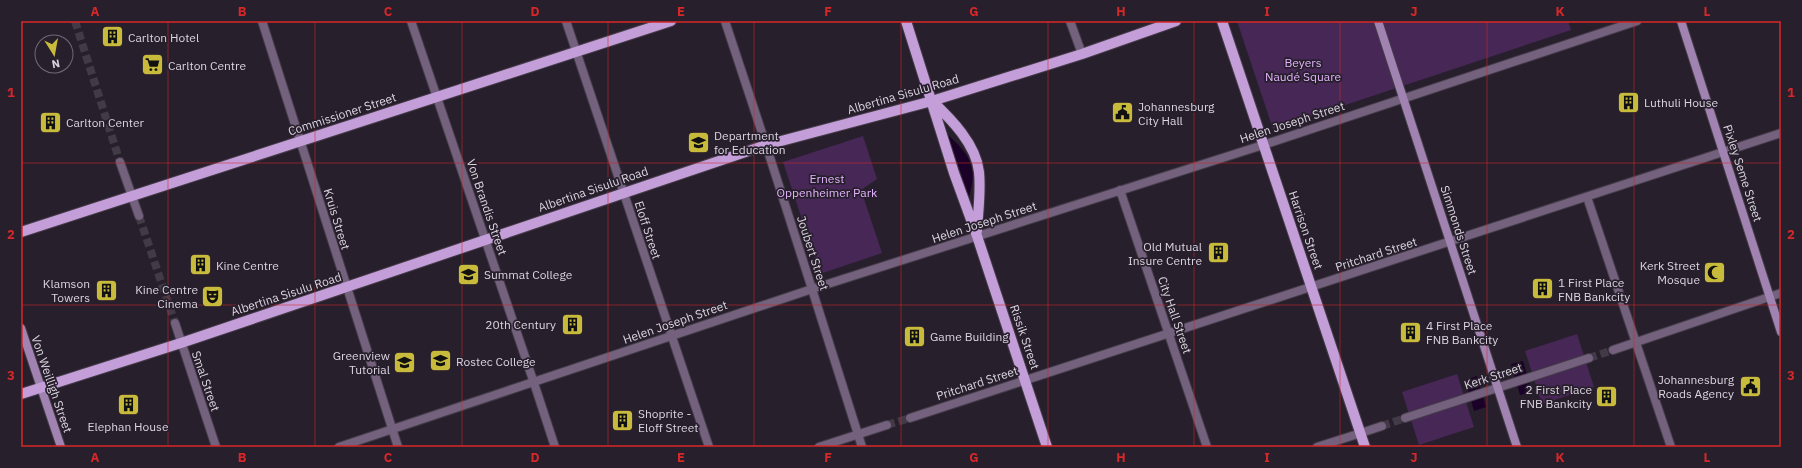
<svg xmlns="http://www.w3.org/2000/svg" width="1802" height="468" viewBox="0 0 1802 468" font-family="'IBM Plex Sans',sans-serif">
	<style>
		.green { fill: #462756 }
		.water { fill: #1b0028 }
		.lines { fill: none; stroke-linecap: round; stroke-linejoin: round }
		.pedestrian-tunnel { stroke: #433a48; stroke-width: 8; stroke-dasharray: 8 4; stroke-linecap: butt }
		.minor-tunnel { stroke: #433a48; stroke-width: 8; stroke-dasharray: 8 4; stroke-linecap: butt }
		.pedestrian-casing { stroke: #453c49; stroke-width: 10 }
		.minor-casing { stroke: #453c49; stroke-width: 10 }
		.secondary-casing { stroke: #453c49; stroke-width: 10 }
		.primary-casing { stroke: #453c49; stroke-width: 12 }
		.pedestrian { stroke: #73617d; stroke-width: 8 }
		.minor { stroke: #73617d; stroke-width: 8 }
		.secondary { stroke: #a183b1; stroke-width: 8 }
		.primary { stroke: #c49ed9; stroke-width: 10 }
		.grid { fill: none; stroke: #d62828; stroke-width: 1; stroke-opacity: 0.55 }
		.labels { text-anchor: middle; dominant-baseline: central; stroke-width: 3.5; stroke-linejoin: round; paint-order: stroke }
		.poi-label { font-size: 12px; fill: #dbd5df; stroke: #281f2d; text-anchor: start }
		.park-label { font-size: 12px; fill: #e3b4fd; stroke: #281f2d }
		.street-label { font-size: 12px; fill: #dbd5df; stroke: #281f2d }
		.neatline { fill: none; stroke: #d62828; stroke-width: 1.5 }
		.grid-label { font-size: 13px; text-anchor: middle; font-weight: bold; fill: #d62828 }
	</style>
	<rect width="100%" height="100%" fill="#281f2d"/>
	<path class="green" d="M1237 21H1568L1571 30 1273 129Z
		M863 136 877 179 861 190 882 253 820 274 783 162Z
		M1577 334 1594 387 1542 404 1525 351Z
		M1457 374 1474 427 1419 445 1402 392Z"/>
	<path class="water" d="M948 135C970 155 978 167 969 197Z
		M1523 361 1532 392 1520 395 1511 364Z
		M1477 376 1486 407 1474 411 1465 380Z"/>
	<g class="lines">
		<path class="pedestrian-tunnel" d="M75 21 120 162
			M139 216 175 323"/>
		<path class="minor-tunnel" d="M1589 358 1613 350
			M887 425 910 418
			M1382 426 1405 418"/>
		<defs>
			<path id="pedestrian" d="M766 145 812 289
				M120 162 139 216
				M1587 197 1671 447
				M175 323 216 447
				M1317 447 1361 433"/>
			<path id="minor" d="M262 21 398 447
				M411 21 534 383 555 447
				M566 21 709 447
				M725 21 766 145
				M1070 21 1082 54
				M1120 190 1207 447
				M812 289 862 447
				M1613 350 1781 293
				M910 418 1781 133
				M1405 418 1589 358
				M1361 433 1382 426
				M339 447 812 289 1263 145 1637 21
				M819 447 887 425"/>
			<path id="secondary" d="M1378 21C1424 163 1471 305 1517 447
				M1681 21 1781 332
				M21 328 61 447"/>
			<path id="primary" d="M906 21 954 173 977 236 1047 447
				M1222 21 1365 447
				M932 101C951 119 976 144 979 172 981 191 978 212 977 231
				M21 232 671 21
				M21 394 181 343 766 145 932 101 1082 54 1176 21"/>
		</defs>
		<use href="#pedestrian" class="pedestrian-casing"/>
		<use href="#minor" class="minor-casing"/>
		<use href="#secondary" class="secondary-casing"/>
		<use href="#primary" class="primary-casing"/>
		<use href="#pedestrian" class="pedestrian"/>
		<use href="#minor" class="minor"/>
		<use href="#secondary" class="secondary"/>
		<use href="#primary" class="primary"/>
	</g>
	<path class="grid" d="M168 21V447M315 21V447M462 21V447M608 21V447M754 21V447M901 21V447M1048 21V447M1194 21V447M1340 21V447M1487 21V447M1634 21V447M21 163H1781M21 305H1781"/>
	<defs>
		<symbol id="building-square" viewBox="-11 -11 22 22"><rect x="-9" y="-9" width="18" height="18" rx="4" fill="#c8bb3b" stroke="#281f2d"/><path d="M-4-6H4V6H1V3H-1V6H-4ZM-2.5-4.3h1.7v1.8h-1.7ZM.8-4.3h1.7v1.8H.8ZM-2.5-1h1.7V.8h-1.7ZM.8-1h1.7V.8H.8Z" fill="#111"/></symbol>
		<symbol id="supermarket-square" viewBox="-11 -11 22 22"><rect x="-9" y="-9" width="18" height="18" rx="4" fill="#c8bb3b" stroke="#281f2d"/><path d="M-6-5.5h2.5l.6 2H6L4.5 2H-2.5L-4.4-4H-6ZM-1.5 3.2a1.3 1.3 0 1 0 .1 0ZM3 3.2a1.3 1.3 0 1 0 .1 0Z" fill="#111"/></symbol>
		<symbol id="civic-square" viewBox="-11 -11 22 22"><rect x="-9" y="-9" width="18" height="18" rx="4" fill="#c8bb3b" stroke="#281f2d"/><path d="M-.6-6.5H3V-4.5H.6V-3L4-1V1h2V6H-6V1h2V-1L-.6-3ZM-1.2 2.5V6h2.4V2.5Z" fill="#111"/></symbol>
		<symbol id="school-square" viewBox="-11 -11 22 22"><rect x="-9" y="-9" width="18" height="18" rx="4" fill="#c8bb3b" stroke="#281f2d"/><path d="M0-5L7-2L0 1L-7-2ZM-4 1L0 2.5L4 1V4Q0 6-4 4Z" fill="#111"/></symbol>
		<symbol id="mosque-square" viewBox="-11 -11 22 22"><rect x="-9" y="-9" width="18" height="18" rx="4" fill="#c8bb3b" stroke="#281f2d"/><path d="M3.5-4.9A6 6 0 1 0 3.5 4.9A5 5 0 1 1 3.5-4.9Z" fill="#111"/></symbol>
		<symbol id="university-square" viewBox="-11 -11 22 22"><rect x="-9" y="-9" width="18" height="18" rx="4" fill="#c8bb3b" stroke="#281f2d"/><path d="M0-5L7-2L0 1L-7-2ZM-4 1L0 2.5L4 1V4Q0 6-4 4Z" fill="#111"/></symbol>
		<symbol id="theatre-square" viewBox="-11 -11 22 22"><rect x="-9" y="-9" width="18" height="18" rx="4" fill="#c8bb3b" stroke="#281f2d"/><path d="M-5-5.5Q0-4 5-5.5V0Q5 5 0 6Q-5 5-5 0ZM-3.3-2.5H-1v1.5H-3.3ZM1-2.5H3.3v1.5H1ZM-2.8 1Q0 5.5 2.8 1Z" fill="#111"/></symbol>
	</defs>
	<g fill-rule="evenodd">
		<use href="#building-square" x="100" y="24" width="25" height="25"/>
		<use href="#supermarket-square" x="140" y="52" width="25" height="25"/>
		<use href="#building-square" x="1616" y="90" width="25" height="25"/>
		<use href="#civic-square" x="1110" y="100" width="25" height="25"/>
		<use href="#building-square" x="38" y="110" width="25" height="25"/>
		<use href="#school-square" x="686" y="130" width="25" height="25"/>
		<use href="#building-square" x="1206" y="240" width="25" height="25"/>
		<use href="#building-square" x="188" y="252" width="25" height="25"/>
		<use href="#mosque-square" x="1702" y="260" width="25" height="25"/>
		<use href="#university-square" x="456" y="262" width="25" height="25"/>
		<use href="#building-square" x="1530" y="276" width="25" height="25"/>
		<use href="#building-square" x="94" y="278" width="25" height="25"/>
		<use href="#theatre-square" x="200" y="284" width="25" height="25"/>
		<use href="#building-square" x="560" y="312" width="25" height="25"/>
		<use href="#building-square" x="1398" y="320" width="25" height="25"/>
		<use href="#building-square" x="902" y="324" width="25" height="25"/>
		<use href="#university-square" x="428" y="348" width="25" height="25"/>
		<use href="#university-square" x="392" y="350" width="25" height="25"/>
		<use href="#civic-square" x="1738" y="374" width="25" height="25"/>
		<use href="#building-square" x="1594" y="384" width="25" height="25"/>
		<use href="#building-square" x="116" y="392" width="25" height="25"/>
		<use href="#building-square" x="610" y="408" width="25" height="25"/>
	</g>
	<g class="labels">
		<g class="poi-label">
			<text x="128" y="37">Carlton Hotel</text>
			<text x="168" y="65">Carlton Centre</text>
			<text x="1644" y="102">Luthuli House</text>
			<text x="1138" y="106">Johannesburg<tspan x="1138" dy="14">City Hall</tspan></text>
			<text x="66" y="122">Carlton Center</text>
			<text x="714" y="135">Department<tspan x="714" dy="14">for Education</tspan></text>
			<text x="1202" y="246" text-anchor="end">Old Mutual<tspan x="1202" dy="14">Insure Centre</tspan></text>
			<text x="216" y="265">Kine Centre</text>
			<text x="1700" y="265" text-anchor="end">Kerk Street<tspan x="1700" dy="14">Mosque</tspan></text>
			<text x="484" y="274">Summat College</text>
			<text x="1558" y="282">1 First Place<tspan x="1558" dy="14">FNB Bankcity</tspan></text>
			<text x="90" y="283" text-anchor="end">Klamson<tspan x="90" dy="14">Towers</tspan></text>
			<text x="198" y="289" text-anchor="end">Kine Centre<tspan x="198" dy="14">Cinema</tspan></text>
			<text x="556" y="324" text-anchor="end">20th Century</text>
			<text x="1426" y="325">4 First Place<tspan x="1426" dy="14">FNB Bankcity</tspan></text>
			<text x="930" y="336">Game Building</text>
			<text x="390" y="355" text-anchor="end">Greenview<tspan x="390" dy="14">Tutorial</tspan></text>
			<text x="456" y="361">Rostec College</text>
			<text x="1734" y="379" text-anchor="end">Johannesburg<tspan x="1734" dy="14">Roads Agency</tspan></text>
			<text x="1592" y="389" text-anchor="end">2 First Place<tspan x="1592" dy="14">FNB Bankcity</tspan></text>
			<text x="638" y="413">Shoprite -<tspan x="638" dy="14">Eloff Street</tspan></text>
			<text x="128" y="426" text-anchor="middle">Elephan House</text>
		</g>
		<g class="park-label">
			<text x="1303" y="62">Beyers<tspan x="1303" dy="14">Naudé Square</tspan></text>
			<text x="827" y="178">Ernest<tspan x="827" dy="14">Oppenheimer Park</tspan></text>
		</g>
		<g class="street-label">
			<text transform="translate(903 94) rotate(-16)">Albertina Sisulu Road</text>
			<text transform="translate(342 114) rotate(-18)">Commissioner Street</text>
			<text transform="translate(1292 122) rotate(-18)">Helen Joseph Street</text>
			<text transform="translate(1743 173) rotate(72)">Pixley Seme Street</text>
			<text transform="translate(593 189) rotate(-19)">Albertina Sisulu Road</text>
			<text transform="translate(487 207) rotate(71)">Von Brandis Street</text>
			<text transform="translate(337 219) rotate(73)">Kruis Street</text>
			<text transform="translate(984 222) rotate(-18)">Helen Joseph Street</text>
			<text transform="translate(648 230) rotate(72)">Eloff Street</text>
			<text transform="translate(1306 230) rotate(71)">Harrison Street</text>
			<text transform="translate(1459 230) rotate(72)">Simmonds Street</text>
			<text transform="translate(813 253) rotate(72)">Joubert Street</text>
			<text transform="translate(1376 254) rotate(-18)">Pritchard Street</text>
			<text transform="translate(286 294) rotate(-18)">Albertina Sisulu Road</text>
			<text transform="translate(1175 315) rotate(71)">City Hall Street</text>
			<text transform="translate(675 322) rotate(-19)">Helen Joseph Street</text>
			<text transform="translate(1025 337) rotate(71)">Rissik Street</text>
			<text transform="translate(1493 376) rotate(-18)">Kerk Street</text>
			<text transform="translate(206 381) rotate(71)">Smal Street</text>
			<text transform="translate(977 383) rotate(-18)">Pritchard Street</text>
			<text transform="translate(52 384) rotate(71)">Von Weilligh Street</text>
		</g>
	</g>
	<rect width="1802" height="468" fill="none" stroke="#281f2d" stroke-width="44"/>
	<g transform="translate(54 54) rotate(169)"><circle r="19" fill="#281f2d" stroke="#706874"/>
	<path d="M0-3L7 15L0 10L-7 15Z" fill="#c8bb3b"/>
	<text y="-6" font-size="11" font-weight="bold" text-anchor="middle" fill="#dbd5df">N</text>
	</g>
	<rect x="22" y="22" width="1758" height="424" class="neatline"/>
	<g class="grid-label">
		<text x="95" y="16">A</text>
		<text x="242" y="16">B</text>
		<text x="388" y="16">C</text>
		<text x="535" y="16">D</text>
		<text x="681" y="16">E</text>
		<text x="828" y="16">F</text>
		<text x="974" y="16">G</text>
		<text x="1121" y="16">H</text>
		<text x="1267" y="16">I</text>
		<text x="1414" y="16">J</text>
		<text x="1560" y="16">K</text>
		<text x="1707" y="16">L</text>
		<text x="11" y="97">1</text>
		<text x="1791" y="97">1</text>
		<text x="11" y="239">2</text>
		<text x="1791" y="239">2</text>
		<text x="11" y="380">3</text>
		<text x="1791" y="380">3</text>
		<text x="95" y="462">A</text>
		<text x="242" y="462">B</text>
		<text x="388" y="462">C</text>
		<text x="535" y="462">D</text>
		<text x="681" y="462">E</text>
		<text x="828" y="462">F</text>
		<text x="974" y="462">G</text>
		<text x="1121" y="462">H</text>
		<text x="1267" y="462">I</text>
		<text x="1414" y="462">J</text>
		<text x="1560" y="462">K</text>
		<text x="1707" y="462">L</text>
	</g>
</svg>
